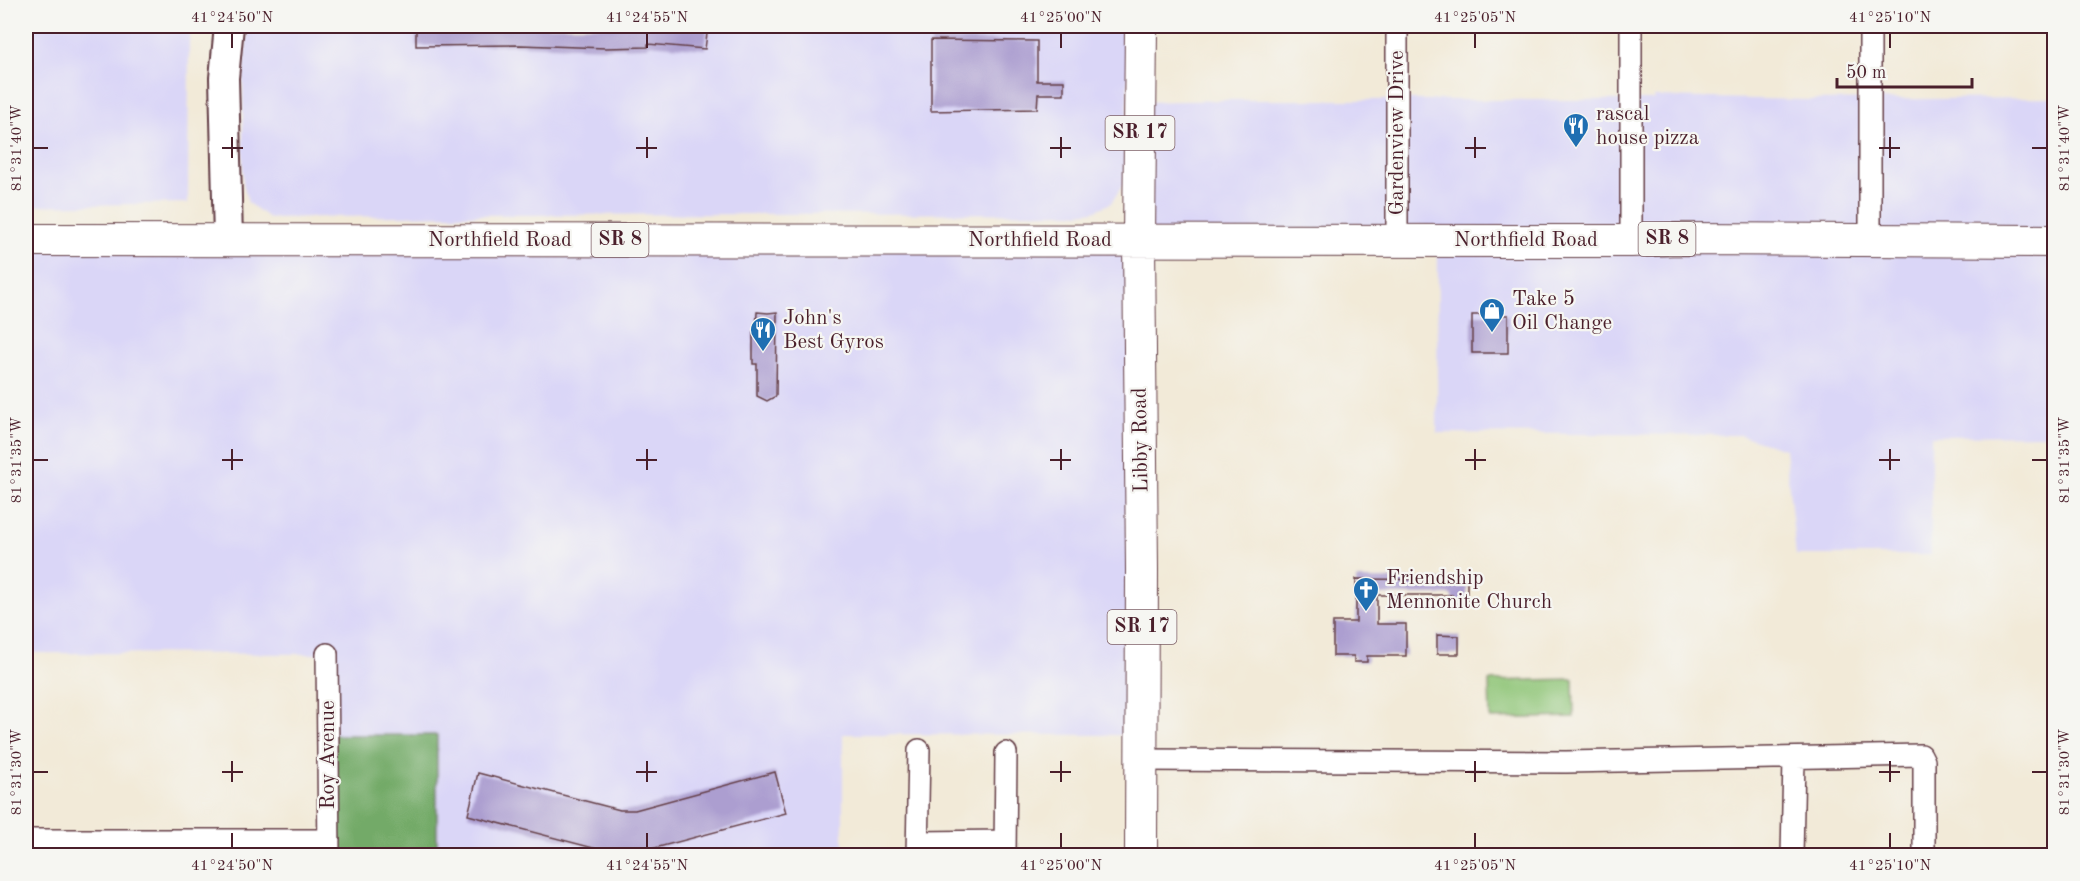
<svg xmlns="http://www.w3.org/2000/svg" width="2080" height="881" viewBox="0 0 2080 881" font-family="'Old Standard TT',serif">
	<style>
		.built { fill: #dad6f7 }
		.green { fill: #8fc577; stroke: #6c7251; stroke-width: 1.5 }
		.forest { fill: #73aa68; stroke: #5e644a; stroke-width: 1.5 }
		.building { fill: #ac9ed0 }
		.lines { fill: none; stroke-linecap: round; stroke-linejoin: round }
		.street-casing { stroke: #633d45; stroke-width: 24 }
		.secondary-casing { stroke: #633d45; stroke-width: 32 }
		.primary-casing { stroke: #633d45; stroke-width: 34 }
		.street { stroke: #fff; stroke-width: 21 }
		.secondary { stroke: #fff; stroke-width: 28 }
		.primary { stroke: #fff; stroke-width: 32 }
		.ticks { fill: none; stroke: #4a1f2b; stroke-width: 2 }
		.labels { text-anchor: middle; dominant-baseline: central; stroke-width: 4.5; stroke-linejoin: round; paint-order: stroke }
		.shield { fill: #f6f6f2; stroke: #7e6067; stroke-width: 1.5 }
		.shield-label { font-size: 20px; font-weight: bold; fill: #4a1f2b }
		.poi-label { font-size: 21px; fill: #4a1f2b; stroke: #f6f6f2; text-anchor: start }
		.street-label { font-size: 21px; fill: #4a1f2b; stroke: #f6f6f2 }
		.neatline { fill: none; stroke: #4a1f2b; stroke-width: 2 }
		.ticks-label { font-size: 15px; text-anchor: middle; fill: #4a1f2b }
	</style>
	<rect width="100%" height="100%" fill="#f6f6f2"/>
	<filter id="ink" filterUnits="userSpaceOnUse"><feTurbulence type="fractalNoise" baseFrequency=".0167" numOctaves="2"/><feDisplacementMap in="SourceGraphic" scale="12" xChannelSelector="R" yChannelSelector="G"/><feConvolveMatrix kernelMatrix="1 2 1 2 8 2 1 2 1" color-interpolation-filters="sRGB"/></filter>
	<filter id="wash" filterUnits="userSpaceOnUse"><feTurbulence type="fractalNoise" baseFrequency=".008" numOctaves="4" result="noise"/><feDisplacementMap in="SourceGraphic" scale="24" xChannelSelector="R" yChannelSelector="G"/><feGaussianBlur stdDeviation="1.35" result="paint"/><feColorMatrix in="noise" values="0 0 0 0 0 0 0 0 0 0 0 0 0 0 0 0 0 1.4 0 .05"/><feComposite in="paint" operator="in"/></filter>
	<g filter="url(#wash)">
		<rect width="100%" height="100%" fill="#f2ead8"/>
		<path class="built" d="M26 26H192L189 42 188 203 26 206Z
			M248 26H1129L1126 180 1111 203 1094 211 1078 213 461 215 269 218 248 203 243 182V77Z
			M1654 97 1810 100 2054 98V435L1931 436V555H1796L1785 449 1740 435 1437 433 1438 240H1140L1141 735 843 734V855H437V735H328L327 654 26 653V241L1139 240 1141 102 1231 100H1654Z"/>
		<path class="green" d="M1573 679 1574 717 1490 719 1489 681Z"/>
		<path class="forest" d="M328 735H437V855H329Z"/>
		<g id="blocks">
			<path class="building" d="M416 26H708L705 49 648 44V47L606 48 520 45 416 46Z
				M931 40 1037 41V81H1064V94H1038L1037 109 931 111Z
				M757 312 768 313 777 312 776 396 767 401 757 396V364H753V332H756Z
				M1472 315H1508V353H1472Z
				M1356 579 1467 580V603H1452V595H1377V624H1406V656H1367V662H1354V656H1333V622H1356Z
				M1437 635 1459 636V654H1437Z
				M775 772 786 813 651 849V855H605V851L468 815 478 773 620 810H635Z"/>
		</g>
	</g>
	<g filter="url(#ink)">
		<use href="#blocks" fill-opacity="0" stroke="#633d45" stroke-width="1.5"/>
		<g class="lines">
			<defs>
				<path id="street" d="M1631 26V241
					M1870 26V240
					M1397 240V26
					M327 654 329 856
					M1140 760 1566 762 1921 755 1924 761V856
					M26 840H329
					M918 842 1005 841
					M917 856 919 750
					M1005 856 1006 753
					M1792 856 1794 758"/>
				<path id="secondary" d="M228 239 224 78 229 26"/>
				<path id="primary" d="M26 240 1631 241 1677 239 2054 241
					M1141 856 1142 570 1139 240 1141 26"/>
			</defs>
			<use href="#street" class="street-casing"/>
			<use href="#secondary" class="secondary-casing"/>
			<use href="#primary" class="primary-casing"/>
			<use href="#street" class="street"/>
			<use href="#secondary" class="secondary"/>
			<use href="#primary" class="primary"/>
		</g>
	</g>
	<path class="ticks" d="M232 33V48M647 33V48M1061 33V48M1475 33V48M1890 33V48M232 137V158M647 137V158M1061 137V158M1475 137V158M1890 137V158M33 148H48M222 148H243M636 148H657M1050 148H1071M1465 148H1486M1879 148H1900M2032 148H2047M232 449V470M647 449V470M1061 449V470M1475 449V470M1890 449V470M33 460H48M222 460H243M636 460H657M1050 460H1071M1465 460H1486M1879 460H1900M2032 460H2047M232 761V782M647 761V782M1061 761V782M1475 761V782M1890 761V782M33 772H48M222 772H243M636 772H657M1050 772H1071M1465 772H1486M1879 772H1900M2032 772H2047M232 833V848M647 833V848M1061 833V848M1475 833V848M1890 833V848"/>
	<defs>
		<symbol id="restaurant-pin" viewBox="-11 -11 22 30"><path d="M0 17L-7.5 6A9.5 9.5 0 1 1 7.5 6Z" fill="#1f6fb2" stroke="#f6f6f2"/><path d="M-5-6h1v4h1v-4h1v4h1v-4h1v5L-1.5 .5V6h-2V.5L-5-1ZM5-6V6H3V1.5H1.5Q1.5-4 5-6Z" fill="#fff"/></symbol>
		<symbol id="shop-pin" viewBox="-11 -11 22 30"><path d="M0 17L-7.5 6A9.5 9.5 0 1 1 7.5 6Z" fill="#1f6fb2" stroke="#f6f6f2"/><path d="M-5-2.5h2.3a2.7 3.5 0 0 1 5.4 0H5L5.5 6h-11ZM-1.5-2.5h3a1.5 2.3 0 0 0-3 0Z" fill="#fff"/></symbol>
		<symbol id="church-pin" viewBox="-11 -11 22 30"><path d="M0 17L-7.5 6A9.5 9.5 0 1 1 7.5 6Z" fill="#1f6fb2" stroke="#f6f6f2"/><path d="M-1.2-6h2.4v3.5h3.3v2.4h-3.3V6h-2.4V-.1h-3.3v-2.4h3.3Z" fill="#fff"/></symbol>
	</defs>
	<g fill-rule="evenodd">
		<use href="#restaurant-pin" x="1561" y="111" width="30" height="40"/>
		<use href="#shop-pin" x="1477" y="296" width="30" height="40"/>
		<use href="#restaurant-pin" x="748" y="315" width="30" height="40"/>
		<use href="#church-pin" x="1351" y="575" width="30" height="40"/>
	</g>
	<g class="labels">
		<g class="shield">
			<rect x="1105.5" y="116" width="69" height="34" rx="4.5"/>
			<rect x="1638.5" y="222" width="57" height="34" rx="4.5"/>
			<rect x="591.5" y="223" width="57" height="34" rx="4.5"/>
			<rect x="1107.5" y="610" width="69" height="34" rx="4.5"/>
		</g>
		<g class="shield-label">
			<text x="1140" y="133">SR 17</text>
			<text x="1667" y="239">SR 8</text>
			<text x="620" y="240">SR 8</text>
			<text x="1142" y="627">SR 17</text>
		</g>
		<g class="poi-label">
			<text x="1596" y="114">rascal<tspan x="1596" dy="24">house pizza</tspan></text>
			<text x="1512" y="299">Take 5<tspan x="1512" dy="24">Oil Change</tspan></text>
			<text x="783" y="318">John's<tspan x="783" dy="24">Best Gyros</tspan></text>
			<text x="1386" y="578">Friendship<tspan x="1386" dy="24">Mennonite Church</tspan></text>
		</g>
		<g class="street-label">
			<text transform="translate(1397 133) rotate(-90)">Gardenview Drive</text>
			<text x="500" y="240">Northfield Road</text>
			<text x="1040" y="240">Northfield Road</text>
			<text x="1526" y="240">Northfield Road</text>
			<text transform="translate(1141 440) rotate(-91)">Libby Road</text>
			<text transform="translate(328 755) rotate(-90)">Roy Avenue</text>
		</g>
	</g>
	<rect width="2080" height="881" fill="none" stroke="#f6f6f2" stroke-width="66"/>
	<path d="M1837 78v9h135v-9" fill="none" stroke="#4a1f2b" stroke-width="3"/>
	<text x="1846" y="78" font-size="18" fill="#4a1f2b" stroke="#f6f6f2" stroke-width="4.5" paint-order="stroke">50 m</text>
	<rect x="33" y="33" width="2014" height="815" class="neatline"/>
	<g class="ticks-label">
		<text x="232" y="22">41°24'50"N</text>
		<text x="647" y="22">41°24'55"N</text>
		<text x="1061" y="22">41°25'00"N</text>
		<text x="1475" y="22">41°25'05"N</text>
		<text x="1890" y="22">41°25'10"N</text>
		<text transform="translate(2064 148) rotate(-90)" y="5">81°31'40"W</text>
		<text transform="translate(16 148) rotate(-90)" y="5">81°31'40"W</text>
		<text transform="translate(2064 460) rotate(-90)" y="5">81°31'35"W</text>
		<text transform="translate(16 460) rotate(-90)" y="5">81°31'35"W</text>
		<text transform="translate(2064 772) rotate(-90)" y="5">81°31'30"W</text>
		<text transform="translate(16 772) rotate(-90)" y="5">81°31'30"W</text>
		<text x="232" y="870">41°24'50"N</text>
		<text x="647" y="870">41°24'55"N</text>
		<text x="1061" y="870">41°25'00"N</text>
		<text x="1475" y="870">41°25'05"N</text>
		<text x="1890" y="870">41°25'10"N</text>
	</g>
</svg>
